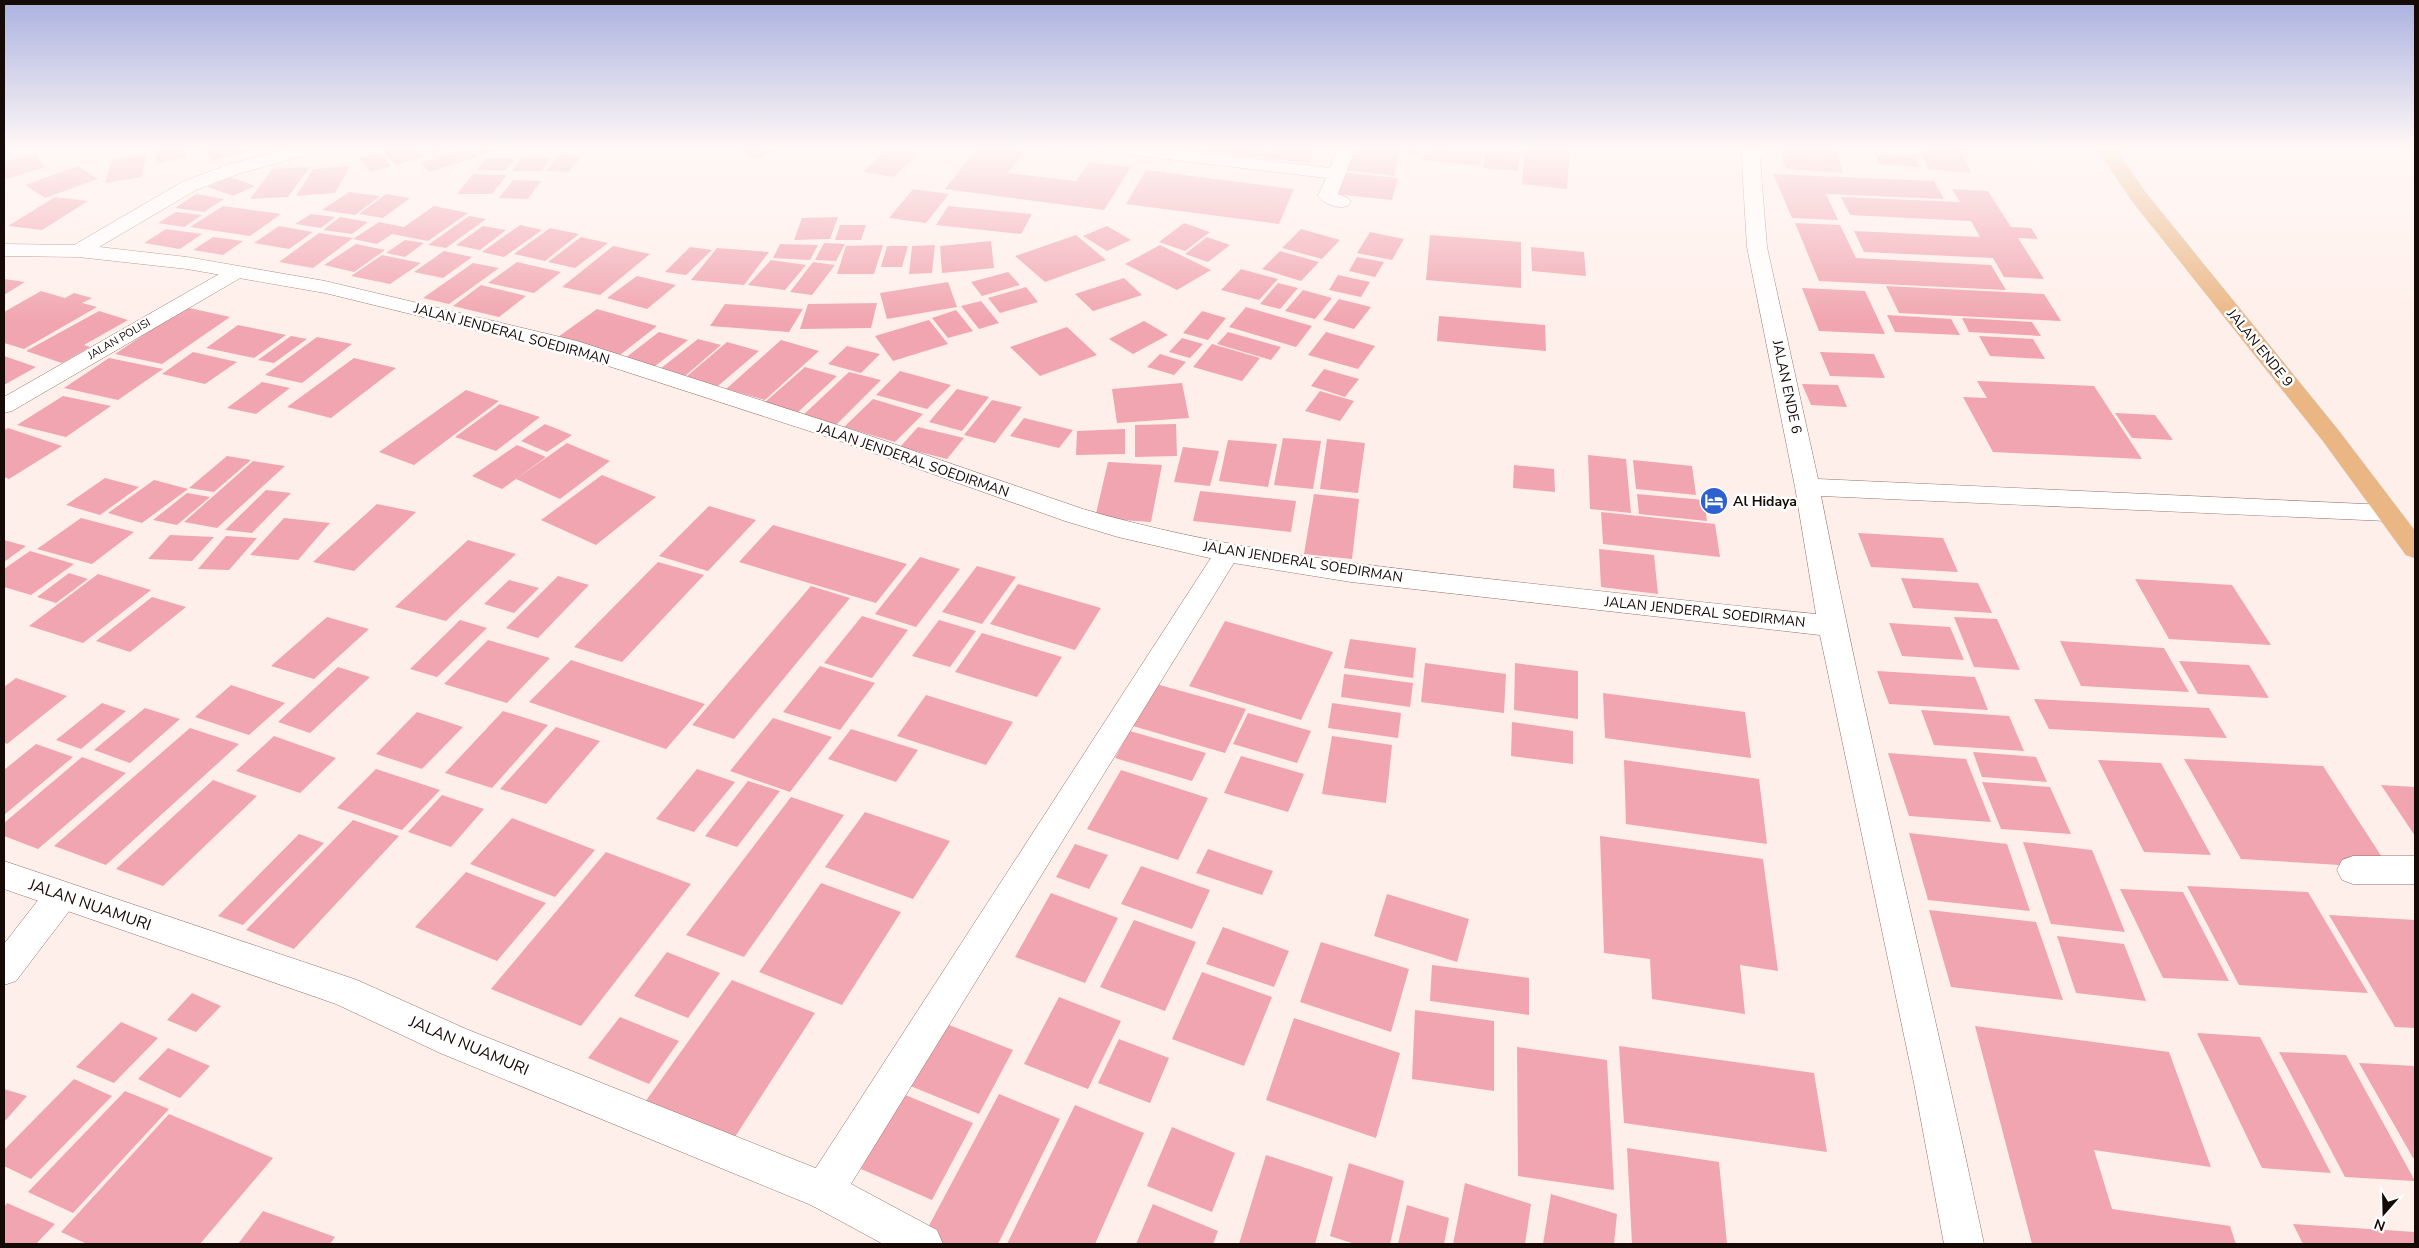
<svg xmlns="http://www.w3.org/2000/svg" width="2419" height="1248" viewBox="0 0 2419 1248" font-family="'Nunito Sans',sans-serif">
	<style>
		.building { fill: #f1a5b0 }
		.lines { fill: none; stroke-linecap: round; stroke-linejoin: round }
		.minor-casing { stroke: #967268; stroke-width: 1 }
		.tertiary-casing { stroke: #967268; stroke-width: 1 }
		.trunk-casing { stroke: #d5d3d2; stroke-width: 1 }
		.minor { fill: #fff; fill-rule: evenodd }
		.tertiary { fill: #fff; fill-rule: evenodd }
		.trunk { fill: #eab684; fill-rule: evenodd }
		.labels { text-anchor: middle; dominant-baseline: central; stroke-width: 5; stroke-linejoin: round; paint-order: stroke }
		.far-street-label { font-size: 11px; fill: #160a07; stroke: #fff }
		.street-label { font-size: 14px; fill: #160a07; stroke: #fff }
		.poi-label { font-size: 14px; font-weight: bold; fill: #160a07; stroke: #fff; text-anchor: start }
		.near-street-label { font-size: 16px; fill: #160a07; stroke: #fff }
	</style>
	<rect width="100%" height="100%" fill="#ffefea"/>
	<path class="building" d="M155 147H185L186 157 156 164Z
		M203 147H257L258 148 213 161Z
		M379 147H416L425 156 396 165Z
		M423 147H455V148L430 155Z
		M472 147H504V148L480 155Z
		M734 147H784L756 159Z
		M978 147H1027L1008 173 1076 181 1089 162 1131 167 1104 210 945 189Z
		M1037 147H1062L1058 152Z
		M1183 147H1315L1310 163 1182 149Z
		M1351 147H1401L1394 176 1344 170Z
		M1405 147H1422L1420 156 1403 154Z
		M1426 147 1483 151 1480 166 1423 160Z
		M1525 147H1570L1567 189 1522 184Z
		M1780 147H1835L1843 173 1786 169Z
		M1919 147H1959L1971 173 1928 169Z
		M469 148 478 157 429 172 420 163Z
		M888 148 919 153 894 177 863 172Z
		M1486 149 1520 153 1518 171 1483 168Z
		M378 152 391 166 371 172 359 158Z
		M34 153 45 167 4 180V162Z
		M1875 153 1914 157 1919 167 1879 164Z
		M147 154 141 177 105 183 112 160Z
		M559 154 582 155 569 172 546 171Z
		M522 157 551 158 542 171H512Z
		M487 158 515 159 505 171 477 170Z
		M78 166 98 179 45 198 25 185Z
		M350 166 335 193 296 196 313 169Z
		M310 167 288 197 250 199 273 169Z
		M1146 170 1294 189 1279 224 1126 204Z
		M1339 172 1398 178 1392 200 1333 194Z
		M473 174 507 175 492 194H457Z
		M1773 174 1934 181 1944 199 1826 194 1838 220 1792 218Z
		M230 177 255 186 233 196 208 187Z
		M513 180 541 181 528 199 499 198Z
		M913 189 949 194 926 223 889 218Z
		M1952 189 1988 191 2011 227 2031 228 2038 239 2018 238 2044 279 2004 277 1993 258 1864 252 1854 231 1980 237 1971 221 1850 215 1841 197 1960 202Z
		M349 192 380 196 355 215 322 210Z
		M196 194 224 199 204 212 175 208Z
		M386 194 410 198 383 218 359 214Z
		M55 197 88 201 42 230 8 226Z
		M223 206 281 214 250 236 190 227Z
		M434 206 468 213 428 241 392 234 377 244 353 239 379 222 404 227Z
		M948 206 1032 214 1021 234 936 225Z
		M176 212 202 215 184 227 158 223Z
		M311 214 335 217 321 228 295 224Z
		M469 216 486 219 446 248 428 245Z
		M340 217 368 222 352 234 323 230Z
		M838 217 830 239 794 240 802 218Z
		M1184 223 1210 232 1185 251 1159 242Z
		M1795 223 1840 225 1856 258 1991 265 2006 290 1819 281Z
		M520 225 542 230 504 257 482 252Z
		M840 225H866L861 240H835Z
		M279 226 313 232 289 249 254 243Z
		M483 226 506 230 480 250 456 245Z
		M1107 226 1131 240 1107 251 1083 236Z
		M550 228 579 234 545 261 514 254Z
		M166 229 202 234 180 249 144 243Z
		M1301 229 1340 240 1322 259 1282 248Z
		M1370 232 1404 239 1392 260 1357 253Z
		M319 233 353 238 313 268 279 262Z
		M1076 235 1106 260 1045 282 1015 256Z
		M1430 235 1521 242V288L1426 280Z
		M213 237 243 241 223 255 193 250Z
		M581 237 608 243 575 268 548 262Z
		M1207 237 1230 245 1208 262 1185 254Z
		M405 240 424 243 405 257 386 253Z
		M991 241 994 268 942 273 940 246Z
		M824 243 845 244 836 261 815 260Z
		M356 244 385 250 354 272 324 265Z
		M780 244 818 245 810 260 773 258Z
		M883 245 874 274H837L846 246Z
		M935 245 932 273 909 274 912 246Z
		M1160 245 1211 270 1177 290 1125 264Z
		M613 246 650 254 600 295 562 287Z
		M887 246H908L902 267H881Z
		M690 247 712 250 686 275 665 272Z
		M1531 247 1584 252 1586 276 1532 271Z
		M717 248 769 252 744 285 691 280Z
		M444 251 472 257 443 278 414 272Z
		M1280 251 1319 262 1301 281 1262 269Z
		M382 255 421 263 390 284 351 276Z
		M1357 257 1384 262 1375 277 1349 271Z
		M771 260 806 265 785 290 748 285Z
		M517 262 561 272 534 293 488 283Z
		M813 262 835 265 812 295 790 292Z
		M473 263 499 268 449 304 423 298Z
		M1241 269 1278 279 1259 300 1221 290Z
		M1008 272 1020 285 982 296 971 282Z
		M1338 275 1370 282 1361 297 1329 290Z
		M637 276 676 285 647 309 607 298Z
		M1124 278 1142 295 1093 311 1075 294Z
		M4 279 25 282 4 295Z
		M948 282 957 307 887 319 880 293Z
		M1278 283 1298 288 1280 309 1260 304Z
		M481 285 526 296 499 317 453 306Z
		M1886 286 2044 294 2061 321 1899 313Z
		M1026 287 1038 302 1000 313 988 298Z
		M1802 288 1865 291 1885 334 1819 331Z
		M1303 290 1332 298 1315 319 1285 311Z
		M41 291 65 298 74 293 92 298 82 303 97 307 24 349 4 343V312Z
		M1339 299 1371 307 1354 329 1323 320Z
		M981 301 999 323 979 329 961 306Z
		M877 303 871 328 800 329 808 304Z
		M725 304 803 309 789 332 710 326Z
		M185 307 230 317 162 364 115 354Z
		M1246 307 1312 326 1296 347 1229 327Z
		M597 309 657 326 620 355 558 337Z
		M956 310 973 331 948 338 932 318Z
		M99 311 128 320 84 345 90 347 62 363 26 351Z
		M1202 311 1226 318 1208 340 1183 333Z
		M1887 315 1951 319 1960 335 1895 332Z
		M1439 316 1545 325 1546 351 1437 341Z
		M1962 318 2032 322 2041 336 1969 332Z
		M929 320 948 344 893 361 875 336Z
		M1144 321 1168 335 1133 354 1109 339Z
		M238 325 286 335 254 358 206 348Z
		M1067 327 1097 355 1040 376 1010 347Z
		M659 332 688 340 649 371 620 362Z
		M1228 332 1281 347 1271 360 1217 344Z
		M1326 332 1375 346 1358 369 1308 355Z
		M291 336 307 339 274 363 258 360Z
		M1979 336 2033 339 2045 359 1990 356Z
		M317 337 352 344 302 383 265 375Z
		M1182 338 1203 344 1190 358 1169 352Z
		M698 339 721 345 685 376 660 369Z
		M781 340 819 351 765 400 726 389Z
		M727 342 759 351 712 391 680 382Z
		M1212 344 1260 358 1242 381 1193 367Z
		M847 346 880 354 861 373 828 364Z
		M193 352 237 362 205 384 162 374Z
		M1820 352 1874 354 1885 378 1830 376Z
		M1160 354 1186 362 1174 375 1147 367Z
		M4 356 36 367 4 385Z
		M109 358 163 369 118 400 64 388Z
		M354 358 396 368 331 418 287 407Z
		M805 367 837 376 797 413 764 403Z
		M1324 369 1359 379 1345 397 1311 386Z
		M900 371 951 385 927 409 876 395Z
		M849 372 881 380 833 428 800 418Z
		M1977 381 2094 386 2142 459 1993 452 1963 397 1987 398Z
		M262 382 290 388 256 414 227 408Z
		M1182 383 1189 418 1117 423 1112 389Z
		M1802 384 1838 385 1847 407 1811 405Z
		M957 389 989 397 962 431 929 422Z
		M466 390 499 401 414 465 379 452Z
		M1320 391 1354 401 1340 421 1305 411Z
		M63 396 111 406 66 437 17 425Z
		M873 399 923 414 895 442 844 427Z
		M992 400 1022 407 995 443 964 435Z
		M500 404 540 417 496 451 455 437Z
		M2115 413 2155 415 2173 440 2132 438Z
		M1024 418 1073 430 1059 448 1010 436Z
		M545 424 572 435 547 452 521 441Z
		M1176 424 1177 456 1135 457V425Z
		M918 427 964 438 947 459 900 447Z
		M8 428 62 446 9 479 4 477V430Z
		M1125 429V454L1076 455 1077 431Z
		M1283 438 1321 441 1313 489 1274 485Z
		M1327 439 1365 443 1358 493 1320 489Z
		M1228 440 1277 444 1268 487 1219 481Z
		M567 443 610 461 560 499 516 479Z
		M517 445 546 457 502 489 472 476Z
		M1183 447 1219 451 1210 486 1174 482Z
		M1588 455 1626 459 1631 513 1590 509Z
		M227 456 251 460 214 492 189 488Z
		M1633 460 1692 466 1696 495 1636 489Z
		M253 461 285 466 217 528 184 522Z
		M1108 462 1162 465 1151 522 1095 518Z
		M1514 465 1554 469 1555 492 1513 488Z
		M602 475 656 497 596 545 541 520Z
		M105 478 139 487 100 515 66 505Z
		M154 480 188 489 142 523 108 513Z
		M266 490 291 493 252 533 225 530Z
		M1200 491 1296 501 1291 532 1193 521Z
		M187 493 210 497 177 525 153 520Z
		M1314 494 1359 499 1352 559 1304 554Z
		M1637 494 1704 500 1707 521 1639 514Z
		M377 504 416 512 354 571 313 562Z
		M709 506 756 520 708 571 659 556Z
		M1601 512 1715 524 1720 557 1603 544Z
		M81 518 134 532 92 564 37 549Z
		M284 518 330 523 298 560 250 555Z
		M773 525 907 564 876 603 739 562Z
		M1858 533 1943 538 1958 572 1871 567Z
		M170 535 214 537 192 561 148 559Z
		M226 536 257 538 229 570 198 569Z
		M4 540 26 546 4 562Z
		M468 540 516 554 446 621 395 607Z
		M1599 549 1654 555 1658 594 1601 587Z
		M30 551 74 564 31 595 4 587V569Z
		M920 557 960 569 916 627 875 614Z
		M658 562 704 575 622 662 574 647Z
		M977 566 1016 577 982 624 942 612Z
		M69 573 88 579 56 603 37 597Z
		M98 574 151 590 83 643 29 626Z
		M558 576 589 585 538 638 506 628Z
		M1901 578 1978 583 1992 613 1913 608Z
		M2135 579 2232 585 2271 645 2169 639Z
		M509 580 539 588 514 613 484 604Z
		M1018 584 1101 608 1075 650 990 624Z
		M811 586 850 598 734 739 692 725Z
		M152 597 186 607 130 652 96 641Z
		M862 616 908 630 872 678 824 663Z
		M327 617 369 629 314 679 271 666Z
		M1954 617 1997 619 2020 670 1974 667Z
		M460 620 487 628 437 677 410 669Z
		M939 620 976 631 950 667 912 656Z
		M1225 621 1333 652 1301 720 1189 686Z
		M1889 623 1950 627 1964 660 1902 656Z
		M982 633 1062 657 1037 697 955 672Z
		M1350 639 1416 648 1413 678 1344 668Z
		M488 640 550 658 507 703 444 684Z
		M2060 641 2164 648 2189 692 2081 686Z
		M571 660 705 704 666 749 529 702Z
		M2179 661 2249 665 2269 698 2198 694Z
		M1425 663 1506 674 1504 713 1421 702Z
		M1515 663 1578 671V719L1514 710Z
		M820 666 875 683 840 730 783 712Z
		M338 667 370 677 310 733 278 722Z
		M1877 671 1975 677 1988 710 1889 704Z
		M1344 674 1413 683 1410 707 1341 697Z
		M16 678 67 696 7 744 4 742V687Z
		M1156 684 1246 709 1225 753 1133 726Z
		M231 685 285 703 249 735 195 717Z
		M1603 693 1745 712 1751 758 1605 738Z
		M926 695 1013 722 986 765 897 736Z
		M2034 699 2209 708 2227 738 2049 729Z
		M102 703 126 711 81 749 56 740Z
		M1332 703 1401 713 1398 738 1328 728Z
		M145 708 180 719 130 763 94 750Z
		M1921 710 2009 716 2024 751 1934 745Z
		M503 711 548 725 492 788 445 773Z
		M417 712 463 727 422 769 376 754Z
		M1248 713 1311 731 1297 763 1233 744Z
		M773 718 832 737 790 792 730 771Z
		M1512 722 1573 731V764L1511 756Z
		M556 727 600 741 546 804 500 789Z
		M190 728 239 744 106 865 54 846Z
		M851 729 918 750 896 782 828 759Z
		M1130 731 1206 753 1192 781 1115 758Z
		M274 736 336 758 300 793 236 771Z
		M1332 736 1392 745 1386 803 1322 794Z
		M36 744 73 757 4 815V770Z
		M1973 752 2036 757 2047 782 1982 777Z
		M1888 753 1966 759 1991 822 1909 816Z
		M1241 756 1304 774 1288 812 1224 793Z
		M82 757 126 773 38 849 4 836V823Z
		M2184 759 2323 766 2389 868 2241 859Z
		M1624 760 1759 779 1767 844 1626 824Z
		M2098 760 2161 763 2211 855 2144 852Z
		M376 769 440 790 402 830 337 808Z
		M697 769 735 782 694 832 656 819Z
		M1121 770 1208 798 1178 860 1087 829Z
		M213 780 257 796 163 886 116 869Z
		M748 781 780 791 737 847 705 836Z
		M1982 782 2050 787 2071 834 2001 829Z
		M2381 785 2415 787V836Z
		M442 795 484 809 451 847 408 832Z
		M791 797 844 815 744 957 686 935Z
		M865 812 950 841 913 899 825 867Z
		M512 818 595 850 555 897 470 864Z
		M353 820 399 836 294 949 246 930Z
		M1909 833 2007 844 2030 911 1928 900Z
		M299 834 324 843 243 925 218 916Z
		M1600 836 1763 859 1778 971 1740 965 1745 1014 1652 999 1650 959 1604 953Z
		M2023 842 2092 850 2125 932 2051 924Z
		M1075 844 1108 855 1089 889 1056 877Z
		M1208 849 1273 871 1262 895 1196 873Z
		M606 852 691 884 581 1026 491 989Z
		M1141 866 1210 890 1192 929 1121 904Z
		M466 872 546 903 497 961 415 927Z
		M821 883 901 912 842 1005 759 972Z
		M2187 886 2308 892 2368 993 2239 985Z
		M2120 889 2183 892 2229 981 2163 978Z
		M1051 893 1118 918 1085 983 1015 957Z
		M1387 894 1469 919 1457 962 1374 936Z
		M1929 910 2036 922 2063 1000 1951 987Z
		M2329 915 2415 920V1028L2395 1027Z
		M1134 920 1196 942 1165 1011 1100 987Z
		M1223 927 1289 951 1274 987 1206 964Z
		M2057 936 2124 944 2146 1001 2076 993Z
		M1321 942 1409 969 1391 1032 1300 1002Z
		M667 952 720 973 688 1018 634 996Z
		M1432 965 1529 978V1015L1430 1001Z
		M1202 972 1272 997 1244 1066 1172 1039Z
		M732 980 815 1013 731 1143 643 1105Z
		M192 993 221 1006 196 1032 167 1020Z
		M1059 997 1121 1021 1088 1089 1024 1064Z
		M1415 1010 1494 1021V1091L1412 1079Z
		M620 1017 679 1041 649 1084 588 1058Z
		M1294 1018 1400 1053 1376 1138 1266 1100Z
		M121 1022 158 1038 114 1083 76 1067Z
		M944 1023 1013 1050 979 1114 908 1085Z
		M1975 1026 2169 1052 2211 1167 2094 1150 2112 1209 2230 1226 2236 1244H2032Z
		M2197 1033 2260 1037 2331 1173 2262 1168Z
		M1119 1039 1169 1058 1150 1103 1098 1083Z
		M1619 1046 1814 1073 1827 1152 1624 1123Z
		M1517 1047 1607 1060 1614 1190 1518 1176Z
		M168 1048 210 1066 180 1098 138 1079Z
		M2279 1052 2346 1055 2415 1181 2345 1177Z
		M2359 1063 2415 1066V1158H2413Z
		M74 1079 112 1096 31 1179 4 1166V1150Z
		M4 1089 27 1096 4 1122Z
		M125 1091 169 1109 73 1213 28 1192Z
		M903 1094 973 1123 932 1200 861 1169Z
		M999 1094 1060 1119 998 1244H944L924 1235Z
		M1075 1105 1144 1133 1095 1244H1007Z
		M169 1114 273 1158 200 1244H87L61 1232Z
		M1172 1127 1235 1153 1212 1212 1147 1186Z
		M1627 1148 1719 1162 1727 1244H1632Z
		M1266 1155 1333 1177 1315 1244H1239Z
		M1349 1163 1404 1181 1390 1244H1355L1330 1236Z
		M1465 1183 1531 1204 1525 1244H1453Z
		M1551 1194 1617 1214 1614 1244H1543Z
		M7 1203 55 1224 36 1244H4V1207Z
		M1153 1204 1218 1231 1213 1244H1136Z
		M1407 1205 1449 1218 1444 1244H1398Z
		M263 1211 335 1237 330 1244H238Z
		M2293 1224 2415 1232V1244H2303Z"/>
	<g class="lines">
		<defs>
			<path id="minor" d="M1098 147H1156L1330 168 1338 147H1356L1338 194 1348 198 1351 202 1348 206C1338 209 1325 205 1318 196L1326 178 1107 152 1101 151Z
				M235 267 242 269 245 273 242 277 12 411 4 413V397L228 269Z
				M1227 544 1236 547 1240 553 838 1205 824 1210 810 1205 805 1191 810 1177 1218 547Z
				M2353 856H2415V884H2353L2342 880 2337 870 2342 860Z
				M61 882 73 886 77 896 73 906 16 981 4 985V944L49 886Z"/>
			<path id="tertiary" d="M294 147H325L322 151 241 173 196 190 99 247 187 257 325 281 577 341 853 430 1083 509C1216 548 1352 564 1489 579 1598 591 1707 603 1816 614L1795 487 1747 247 1741 147H1759L1767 247 1818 479 2387 505 2396 507 2400 513 2396 519 2387 521 1821 496C1869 746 1932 994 1984 1244H1944L1914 1083 1820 635 1351 582 1227 562 1118 537 1065 521 837 440 562 351 325 293 187 269 78 257 4 256V244L74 245 182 182 227 165Z
				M4 861 357 980 466 1029 838 1177 937 1230 943 1244H883L811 1205 440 1053 336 1004 4 889Z"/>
			<path id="trunk" d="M2096 147H2114L2146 193 2339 431 2415 531V558L2406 555 2323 441 2132 201Z"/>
		</defs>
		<use href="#minor" class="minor-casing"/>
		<use href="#tertiary" class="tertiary-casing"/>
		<use href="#trunk" class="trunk-casing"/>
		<use href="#minor" class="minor"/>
		<use href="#tertiary" class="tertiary"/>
		<use href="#trunk" class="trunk"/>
	</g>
	<linearGradient id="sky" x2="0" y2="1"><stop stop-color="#abb2e0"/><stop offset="0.46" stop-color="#fff8f6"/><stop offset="1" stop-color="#fff8f6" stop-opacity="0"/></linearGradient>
	<rect width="2419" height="322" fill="url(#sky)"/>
	<defs>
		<symbol id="hotel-disc" viewBox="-11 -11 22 22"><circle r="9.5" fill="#2e60cf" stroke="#fff"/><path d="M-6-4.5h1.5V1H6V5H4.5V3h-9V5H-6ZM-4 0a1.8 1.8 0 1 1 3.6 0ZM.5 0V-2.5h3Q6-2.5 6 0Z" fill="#fff"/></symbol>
	</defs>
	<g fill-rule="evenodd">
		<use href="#hotel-disc" x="1698" y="485" width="32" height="32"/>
	</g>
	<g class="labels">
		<g class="far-street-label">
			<text transform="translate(119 339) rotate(-30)">JALAN POLISI</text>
		</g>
		<g class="street-label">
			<text transform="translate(512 334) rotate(15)">JALAN JENDERAL SOEDIRMAN</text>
			<text transform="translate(2260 348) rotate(51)">JALAN ENDE 9</text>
			<text transform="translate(1787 387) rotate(78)">JALAN ENDE 6</text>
			<text transform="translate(913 460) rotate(19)">JALAN JENDERAL SOEDIRMAN</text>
			<text transform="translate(1303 562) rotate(9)">JALAN JENDERAL SOEDIRMAN</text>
			<text transform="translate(1705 612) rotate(6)">JALAN JENDERAL SOEDIRMAN</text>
		</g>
		<g class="poi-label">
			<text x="1733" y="501">Al Hidaya</text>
		</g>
		<g class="near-street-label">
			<text transform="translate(90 905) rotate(19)">JALAN NUAMURI</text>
			<text transform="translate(469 1046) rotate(23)">JALAN NUAMURI</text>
		</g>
	</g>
	<rect width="2419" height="1248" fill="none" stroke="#160a07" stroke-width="10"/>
	<g transform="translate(2384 1213) rotate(200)" stroke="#ffffff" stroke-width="4" paint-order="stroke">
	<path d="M0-4L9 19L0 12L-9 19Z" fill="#160a07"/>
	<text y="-8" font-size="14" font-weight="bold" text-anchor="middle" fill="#160a07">N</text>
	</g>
</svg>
